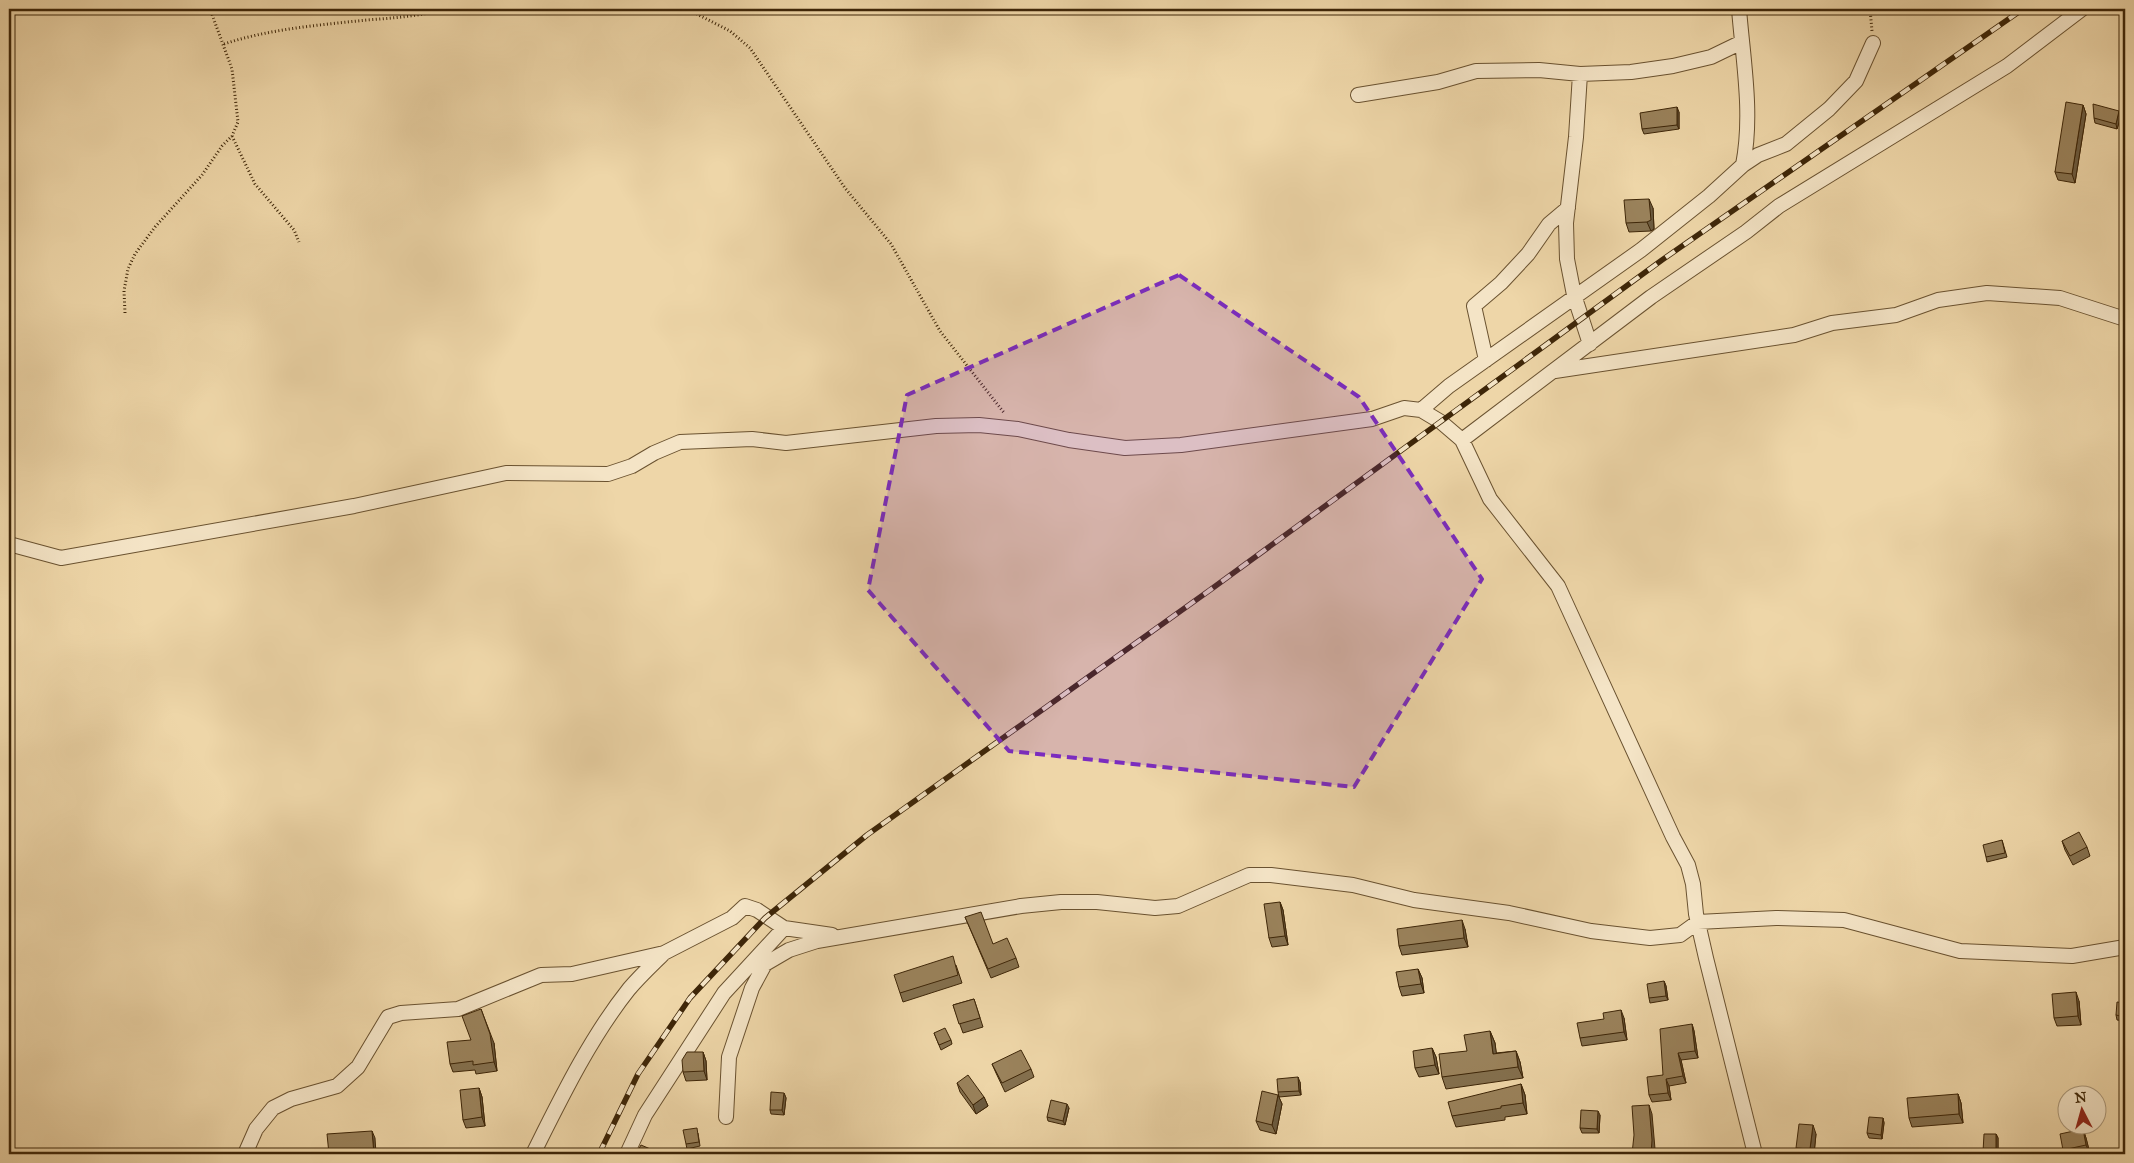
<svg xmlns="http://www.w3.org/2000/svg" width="2134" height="1163" viewBox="0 0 2134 1163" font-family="'IM FELL Great Primer',serif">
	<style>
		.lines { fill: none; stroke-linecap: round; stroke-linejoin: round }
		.street-casing { stroke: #6a5230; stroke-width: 16 }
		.path { stroke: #3e2608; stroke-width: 3; stroke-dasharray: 1 2.5; stroke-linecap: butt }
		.street { stroke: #f4e4c6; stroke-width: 14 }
		.rail-casing { stroke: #3e2608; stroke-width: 5.5 }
		.rail { stroke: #f4e4c6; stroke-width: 4; stroke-dasharray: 11; stroke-linecap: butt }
		.wall { fill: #84704e; stroke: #3e2608 }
		.shaded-wall { fill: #6c5b40; stroke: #3e2608 }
		.building { fill: #9a825b; stroke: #3e2608 }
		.marked { fill: #7b2cbf; fill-opacity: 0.2; stroke: #7b2cbf; stroke-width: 4; stroke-dasharray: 10 6; stroke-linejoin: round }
	</style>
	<rect width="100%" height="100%" fill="#eed6a8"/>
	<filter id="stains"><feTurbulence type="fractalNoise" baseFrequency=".004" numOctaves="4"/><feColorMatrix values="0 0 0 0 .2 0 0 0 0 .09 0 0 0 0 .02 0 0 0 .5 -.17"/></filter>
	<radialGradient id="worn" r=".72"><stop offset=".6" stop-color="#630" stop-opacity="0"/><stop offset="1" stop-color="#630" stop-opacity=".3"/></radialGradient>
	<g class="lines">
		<defs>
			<path id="street" d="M1739 9C1743 60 1753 114 1743 165
				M1580 74 1576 137 1566 223 1567 259 1574 295 1590 344
				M1358 95 1438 82 1476 71 1539 70 1580 74 1631 72 1673 66 1711 57 1742 42
				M1486 360 1474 306 1501 283 1528 254 1549 224 1568 208
				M1555 371 1794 335 1832 323 1896 315 1938 300 1987 293 2060 298 2125 319
				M1421 410 1449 386 1641 250 1709 196 1743 165 1758 155 1786 144 1829 109 1856 81 1873 43
				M1462 440 1651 297 1746 232 1779 206 2007 66 2082 9
				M9 544 61 558 354 506 506 473 608 474 632 466 654 453 680 442 752 439 786 443 936 426 979 425 1018 429 1069 440 1125 448 1181 445 1372 419 1404 408 1421 410 1441 422 1462 440 1490 499 1558 586 1673 837 1688 865 1693 884 1696 914 1706 958 1755 1154
				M726 1117 729 1057 752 988 765 964 789 950 817 941 1021 906 1061 902H1097L1155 908 1178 906 1249 875H1271L1353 885 1414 900 1509 913 1591 931 1650 938 1680 935 1698 922 1776 918 1844 920 1960 951 2072 956 2125 947
				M245 1154 256 1129 273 1108 291 1099 337 1086 358 1067 388 1017 401 1013 458 1009 541 975 572 974 664 953 732 918 745 906 757 910 784 928 832 935
				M533 1154C561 1098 590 1038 629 989 640 976 653 964 664 953
				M627 1154 645 1115 724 993 784 928"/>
		</defs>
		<use href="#street" class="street-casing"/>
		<path class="path" d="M687 9 730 31 750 48 845 188 891 244 940 331 1005 414
			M1870 9 1872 31
			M224 44C269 29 319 25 367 20 394 18 420 16 446 9
			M232 136 255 184 294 230 299 242
			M125 313 124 291 128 269 135 254 155 227 202 175 222 146 232 136 238 122 232 69 210 9"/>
		<use href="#street" class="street"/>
		<defs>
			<path id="rail" d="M599 1154 638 1074 690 998 765 918 867 835 1210 590 1662 260 2023 9"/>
		</defs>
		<use href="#rail" class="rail-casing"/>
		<use href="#rail" class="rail"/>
	</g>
	<path class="wall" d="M2083 105 2086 114 2075 183 2058 180 2055 172Z
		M1679 112V129L1644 134 1642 129Z
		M2121 116 2117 129 2095 123 2094 118Z
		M1653 208 1654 229 1651 231 1629 232 1626 223Z
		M2002 840 2007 857 1987 862 1986 857Z
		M2062 841 2087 847 2090 856 2073 865 2065 850Z
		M1280 902 1283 910 1288 945 1272 947 1269 938Z
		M965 917 993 944 1016 958 1019 967 991 978Z
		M1465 929 1468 947 1402 955 1399 946Z
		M956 965 962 983 903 1002 900 993Z
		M1418 969 1422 978 1424 993 1402 996 1399 987Z
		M1664 981 1666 986 1668 1000 1650 1003 1649 998Z
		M974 999 983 1027 963 1033 953 1005Z
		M2079 1001 2081 1025 2057 1026 2054 1018Z
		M2125 1003V1021L2117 1020 2116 1015Z
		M1624 1018 1627 1040 1582 1046 1580 1038Z
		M1692 1024 1694 1031 1698 1058 1681 1060 1686 1083 1669 1086 1671 1100 1652 1102 1649 1095 1663 1075Z
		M1490 1031 1495 1043 1496 1053 1516 1051 1520 1062 1523 1078 1446 1089 1442 1077 1467 1051Z
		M934 1033 951 1040 952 1044 941 1050Z
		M494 1043 497 1071 476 1074 475 1070 453 1072 450 1064Z
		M1432 1048 1436 1057 1439 1074 1419 1077 1415 1068Z
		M703 1052 706 1061 707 1080 686 1081 683 1072Z
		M992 1064 1031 1069 1034 1077 1005 1092 996 1073Z
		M1300 1082 1301 1095 1279 1097 1278 1092Z
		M957 1083 984 1097 988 1106 976 1114 960 1092Z
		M1521 1084 1525 1095 1527 1114 1505 1117V1120L1456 1127 1452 1116Z
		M479 1088 482 1097 485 1126 466 1128 463 1120Z
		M784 1093 786 1098 784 1115 771 1114 770 1110Z
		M1958 1094 1961 1103 1963 1123 1912 1127 1909 1118Z
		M1278 1095 1282 1104 1276 1134 1260 1130 1256 1121Z
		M1069 1108 1065 1125 1048 1121 1047 1117Z
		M1600 1115 1599 1133H1582L1580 1128Z
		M1883 1118 1884 1123 1882 1139 1869 1138 1867 1133Z
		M2083 1129 2086 1138 2090 1154H2065L2063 1150Z
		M698 1133 700 1146 687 1149 686 1144Z
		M1816 1134 1814 1154H1799L1796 1148Z
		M1996 1134 1998 1138V1154H1984L1983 1152Z"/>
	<path class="shaded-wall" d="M2083 105 2086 114 2075 183 2072 174Z
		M1677 107 1679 112V129L1677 125Z
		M2119 111 2121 116 2117 129 2116 124Z
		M1649 199 1653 208 1654 229 1651 231 1647 222Z
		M1280 902 1283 910 1288 945 1285 936Z
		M1462 920 1465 929 1468 947 1464 938Z
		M1418 969 1422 978 1424 993 1421 984Z
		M1664 981 1666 986 1668 1000 1666 996Z
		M2076 992 2079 1001 2081 1025 2078 1016Z
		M481 1009 494 1043 497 1071 494 1062Z
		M1621 1010 1624 1018 1627 1040 1624 1032Z
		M1692 1024 1694 1031 1698 1058 1695 1051Z
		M1490 1031 1495 1043 1498 1065 1493 1054Z
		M1432 1048 1436 1057 1439 1074 1435 1065Z
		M1516 1051 1520 1062 1523 1078 1518 1067Z
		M703 1052 706 1061 707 1080 704 1071Z
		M1678 1053 1681 1060 1686 1083 1683 1076Z
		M1298 1077 1300 1082 1301 1095 1299 1091Z
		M1666 1079 1669 1086 1671 1100 1668 1093Z
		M1521 1084 1525 1095 1527 1114 1523 1103Z
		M479 1088 482 1097 485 1126 482 1117Z
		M784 1093 786 1098 784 1115 782 1110Z
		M1958 1094 1961 1103 1963 1123 1959 1114Z
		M1278 1095 1282 1104 1276 1134 1272 1125Z
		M984 1097 988 1106 976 1114 973 1105Z
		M1067 1104 1069 1108 1065 1125 1063 1121Z
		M1649 1105 1652 1114 1655 1149V1154H1651Z
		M1598 1111 1600 1115 1599 1133 1597 1129Z
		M1883 1118 1884 1123 1882 1139 1881 1135Z
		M1813 1125 1816 1134 1814 1154H1812L1810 1149Z
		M2083 1129 2086 1138 2090 1154 2086 1145Z
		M372 1131 375 1138 376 1154H374Z
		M1996 1134 1998 1138V1154H1997L1996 1153Z"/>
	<path class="building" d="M2066 102 2083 105 2072 174 2055 172Z
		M2093 104 2119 111 2116 124 2094 118Z
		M1677 107V125L1642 129 1640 113Z
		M1649 199 1651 220 1647 222 1626 223 1624 200Z
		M2079 832 2087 847 2070 856 2062 841Z
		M2002 840 2005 853 1986 857 1983 845Z
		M1280 902 1285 936 1269 938 1264 904Z
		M981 912 993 944 1007 938 1016 958 988 969 965 917Z
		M1462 920 1464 938 1399 946 1397 929Z
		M953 956 958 975 900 993 894 975Z
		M1418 969 1421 984 1399 987 1396 972Z
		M1664 981 1666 996 1649 998 1647 984Z
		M2076 992 2078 1016 2054 1018 2052 994Z
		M974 999 980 1018 959 1024 953 1005Z
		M2117 1002 2125 1003V1017L2116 1015Z
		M481 1009 490 1034 494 1062 473 1065V1061L450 1064 447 1042 471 1040 462 1016Z
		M1621 1010 1624 1032 1580 1038 1577 1023 1604 1019 1603 1013Z
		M1692 1024 1695 1051 1678 1053 1683 1076 1666 1079 1668 1093 1649 1095 1647 1077 1663 1075 1660 1029Z
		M945 1028 951 1040 939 1045 934 1033Z
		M1490 1031 1493 1054 1516 1051 1518 1067 1442 1077 1439 1054 1467 1051 1464 1035Z
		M1432 1048 1435 1065 1415 1068 1413 1051Z
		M1021 1050 1031 1069 1002 1083 992 1064Z
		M687 1052H703L704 1071 683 1072 682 1060Z
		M968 1075 984 1097 973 1105 957 1083Z
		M1298 1077 1299 1091 1278 1092 1277 1079Z
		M1521 1084 1523 1103 1501 1106V1108L1452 1116 1448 1102Z
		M479 1088 482 1117 463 1120 460 1090Z
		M1262 1091 1278 1095 1272 1125 1256 1121Z
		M771 1092 784 1093 782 1110H770Z
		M1958 1094 1959 1114 1909 1118 1907 1098Z
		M1051 1100 1067 1104 1063 1121 1047 1117Z
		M1649 1105 1652 1140 1651 1154H1632L1634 1135 1632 1106Z
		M1581 1110 1598 1111 1597 1129 1580 1128Z
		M1869 1117 1883 1118 1881 1135 1867 1133Z
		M1799 1124 1813 1125 1810 1149 1796 1148Z
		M697 1128 699 1142 686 1144 683 1130Z
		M2083 1129 2086 1145 2063 1150 2060 1134Z
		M372 1131 374 1154H329L327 1134Z
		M1984 1134H1996V1153L1983 1152Z
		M641 1145 662 1154H636Z"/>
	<path class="marked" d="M1179 275 1359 397 1482 579 1354 787 1009 751 868 590 907 395Z"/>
	<rect width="2134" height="1163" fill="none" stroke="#eed6a8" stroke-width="30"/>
	<rect x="10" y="10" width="2114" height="1143" fill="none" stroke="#3e2608" stroke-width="2.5"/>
	<rect x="15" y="15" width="2104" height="1133" fill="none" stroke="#3e2608"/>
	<g transform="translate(2082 1110) rotate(354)"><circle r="24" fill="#f4e4c6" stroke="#ab987a"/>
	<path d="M0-4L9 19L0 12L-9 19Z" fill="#8f2418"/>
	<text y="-8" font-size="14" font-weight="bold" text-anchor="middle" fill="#3e2608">N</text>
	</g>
	<rect width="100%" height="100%" filter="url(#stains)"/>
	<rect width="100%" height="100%" fill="url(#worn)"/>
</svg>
